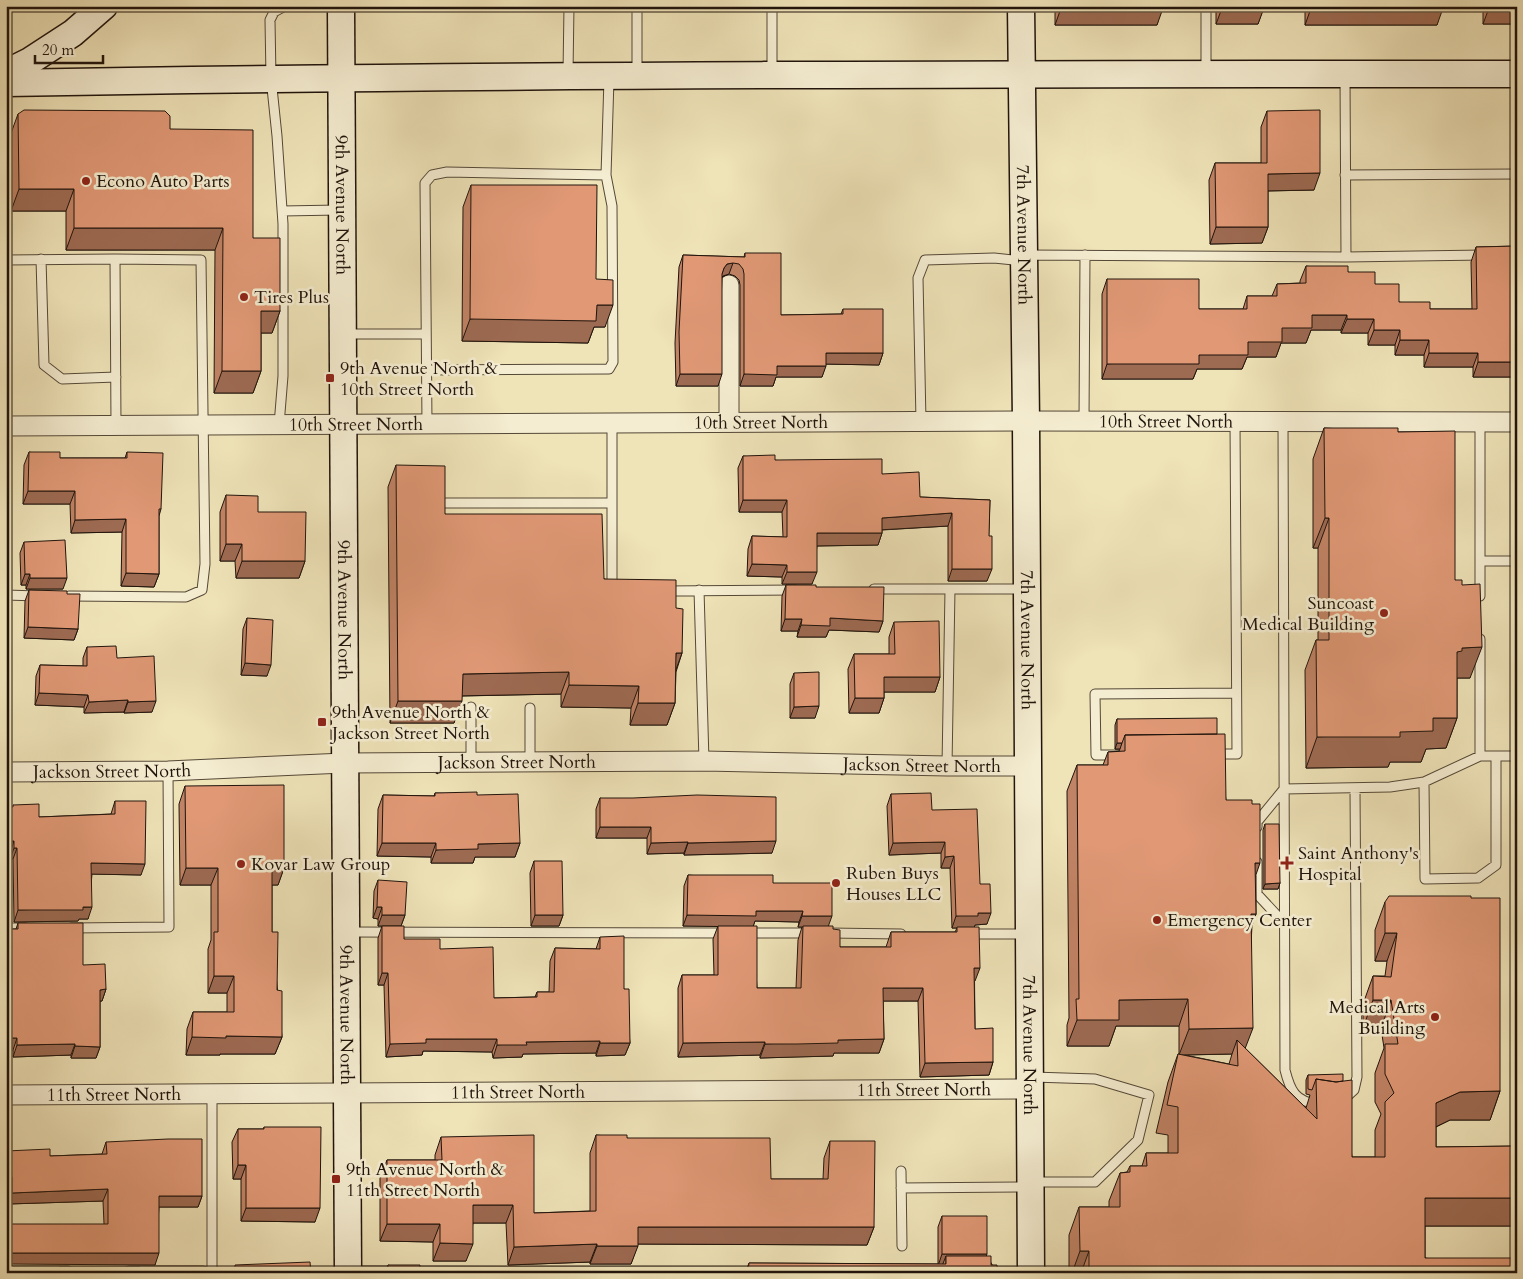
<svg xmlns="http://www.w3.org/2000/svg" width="1523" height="1279" viewBox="0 0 1523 1279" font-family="Cardo,serif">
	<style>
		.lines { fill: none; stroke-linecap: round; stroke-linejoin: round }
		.lane-casing { stroke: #544837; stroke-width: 11 }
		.street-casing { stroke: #544837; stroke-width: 21 }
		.secondary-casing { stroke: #20140c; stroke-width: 29 }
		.lane { stroke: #f5edd1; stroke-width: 9 }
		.street { stroke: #f5edd1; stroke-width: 19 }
		.secondary { stroke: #f5edd1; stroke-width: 26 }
		.wall { fill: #c18365; stroke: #20140c; fill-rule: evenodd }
		.shaded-wall { fill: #9d6a52; stroke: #20140c }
		.building { fill: #e09875; stroke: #20140c }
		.poi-dot { fill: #8f2418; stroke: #f5edd1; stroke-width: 2 }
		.labels { text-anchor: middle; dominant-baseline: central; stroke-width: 5; stroke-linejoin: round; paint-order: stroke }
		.poi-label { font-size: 18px; fill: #20140c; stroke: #f5edd1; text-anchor: start }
		.street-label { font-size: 18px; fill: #20140c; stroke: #f5edd1 }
	</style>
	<rect width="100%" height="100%" fill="#efe3b8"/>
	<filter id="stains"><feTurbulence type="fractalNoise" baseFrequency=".004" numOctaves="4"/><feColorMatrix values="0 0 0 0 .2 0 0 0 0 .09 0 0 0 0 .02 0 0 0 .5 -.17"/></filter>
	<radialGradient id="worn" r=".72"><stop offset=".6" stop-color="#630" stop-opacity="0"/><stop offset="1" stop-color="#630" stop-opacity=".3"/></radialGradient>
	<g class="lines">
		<defs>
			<path id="lane" d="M772 6V74
				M1206 71V6
				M568 73 569 6
				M637 73V6
				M1345 77 1346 257
				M1345 175 1517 174
				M282 211 339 210
				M1027 255 1346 257 1484 255
				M41 259 44 365 62 379 116 377
				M6 260 115 259 116 425
				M345 334H426
				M427 370 609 369 613 362 612 206 606 175 609 79
				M921 421 918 278 925 260 994 258 1023 261
				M1084 421 1085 255
				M1283 421 1285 1070C1290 1090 1295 1102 1318 1104
				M1480 422V596
				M427 424 425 183 432 175 447 172 606 175
				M279 425 283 376V224L277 136 271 78 270 20 274 12 285 6
				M446 503H612
				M1480 561H1517
				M874 589H1026
				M612 590V423
				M699 590 704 761
				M664 591 796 590
				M6 595 38 596
				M69 596 186 597 202 590 205 564 201 260 115 259
				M1480 639V756
				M1214 754H1237L1235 421
				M1118 755H1096L1095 694 1236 693
				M471 762V707
				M530 762V708
				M947 766 950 589
				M1424 782 1425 879 1478 878 1496 865V756
				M1284 789 1390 787 1424 782 1480 756H1517
				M1257 827V822L1284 789
				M1257 862V894L1284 923
				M6 928H26
				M71 928 169 927 168 771
				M349 932 726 933
				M747 933H811
				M829 933 901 934
				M967 934H1026
				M1033 1077 1095 1079 1149 1095 1138 1140 1095 1182H1033
				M212 1094V1273
				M1343 1100 1354 1090 1357 1077 1355 789
				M901 1171 902 1246
				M901 1188 1029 1187
				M6 1271H68
				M129 1271H203
				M350 1271 757 1272
				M985 1272H1030"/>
			<g id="street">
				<path d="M729 422V285"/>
				<path id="s1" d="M6 426 1026 421 1517 422"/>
				<path id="s2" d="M6 772 168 771 344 763 704 761 947 766H1028"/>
				<path id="s3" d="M6 1095 1030 1089"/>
			</g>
			<g id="secondary">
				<path id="s4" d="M341 6 348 1273"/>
				<path id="s5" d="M1021 6 1026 421 1031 1273"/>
				<path d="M6 73 30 61 73 33 104 6"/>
				<path d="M6 83C510 74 1013 74 1517 74"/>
			</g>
		</defs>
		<use href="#lane" class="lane-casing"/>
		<use href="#street" class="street-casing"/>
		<use href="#secondary" class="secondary-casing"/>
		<use href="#lane" class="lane"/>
		<use href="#street" class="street"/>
		<use href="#secondary" class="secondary"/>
	</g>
	<path class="wall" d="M1055 6H1162L1157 25H1055Z
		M1216 6H1264L1258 24H1216Z
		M1305 6H1442L1437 25H1305Z
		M1483 6H1517V24H1483Z
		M1267 111 1314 190 1268 191V227L1262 243 1210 244 1209 180 1215 163H1261V127Z
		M18 114 170 129 253 238 280 311 272 333H261V371L253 393H214L215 250H66V211H11L10 136Z
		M471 185 596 279 605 327H594L588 343 462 341 463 207Z
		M1517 246V363L1512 377H1473V367H1424V355H1395V345H1368V333H1341V330H1311L1306 343H1281L1276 357H1247L1242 369H1197L1193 379H1102V294L1107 279 1199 309H1243L1247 296H1272L1277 284 1300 283V281L1306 266 1348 272 1375 284 1399 302 1430 309H1472L1471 262 1476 247Z
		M745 253 781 315 841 314 843 309 883 353 879 365 826 364 822 377H776L773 386H740V285L739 280 735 276 729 274 722 277 718 386H676L675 343 679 267 683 255 744 257Z
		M1324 428 1398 432 1455 580 1470 678H1457V718L1446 748 1426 749 1421 762H1390L1388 767 1306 768 1305 670 1316 640H1318V548H1313V459Z
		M29 452 60 458H125L127 452 161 509 159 516V574L154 587 121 586 122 532 71 533 70 504H23L24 465Z
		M743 456 882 474 920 497 990 500 987 581H948V526L882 530V533L878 545 817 546 812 584H782V577L747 576 748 549 752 536 783 537 782 512H739L738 468Z
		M396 465 445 514 676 608 682 653 676 672 675 703 667 725H630L631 708 561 707V694L462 696 454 723H390L388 487Z
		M226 495 258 512 305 561 299 578H236L235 561H220V512Z
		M24 542 63 589H26V585H21L20 553Z
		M786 585 816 587 883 621 879 632 829 630 826 637H797L798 631H781L782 596Z
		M29 590 67 594 78 629 74 640 24 638 25 601Z
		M247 618 267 676 241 675 243 629Z
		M894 622 940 677 935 692H884V698L879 713H849L848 669 854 654H889V637Z
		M87 647 117 658 152 712 124 713V712L84 713V707L35 705 36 676 40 665 83 666V658Z
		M794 673 815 718H790V684Z
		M1117 719 1217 734 1226 800 1256 876V914L1252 926 1245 1048 1306 1108 1310 1095 1306 1094V1080L1308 1075 1343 1081 1352 1157H1375V1130L1381 1114 1375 1102V1073L1384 1048 1381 1028H1363V1004L1373 976H1385L1387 961H1375V930L1385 902 1500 1091 1490 1120H1450L1436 1127V1147L1517 1146V1226H1425V1258L1517 1273H1069V1235L1079 1207H1109V1201L1120 1173 1127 1172 1130 1166H1142L1146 1153H1168V1135L1156 1133 1168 1082 1178 1054H1179V1026H1116L1109 1046H1067V1025L1069 1018 1067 791 1077 765H1103L1108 752 1119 751 1120 749H1115V725ZM1232 1054 1229 1064 1185 1055Z
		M185 786 284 868 278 885H272V932L282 1037 275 1054H220V1055H186L187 1029 193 1012H227V993H208V949L211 940V885H180L179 804Z
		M435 793 477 795 520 843 515 857H475L473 863H431V857L377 856 378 809 383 795 434 796Z
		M891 794 932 810 980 884 987 924 975 925 974 927 975 1029 993 1062 989 1075 920 1077 918 1001H883L884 1039 879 1053H834L833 1056 792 1057 760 1058V1055L678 1057V988L682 975H714L713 939 718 926H683L684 886 688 875 773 883 833 929 840 947H886L891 932H955L957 928H952L950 868H941V853L889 855 887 806ZM755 921 799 922 798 927H802L798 940 796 988H757L753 926Z
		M600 798 772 853 684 855V853L647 854V838H596V809Z
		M115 801 141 875 92 874 88 919H79L78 921 14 922 13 859H10V853H6L13 805 39 817 111 814Z
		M1517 805V859H1515V811Z
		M1265 824 1280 883 1278 889H1263V830Z
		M534 861 563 915 559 926H531L530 873Z
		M378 880 405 915 401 926H378V919L373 918 374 891Z
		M18 923 83 965 106 989 102 1001H100V1047L96 1058H71V1055L13 1057V1050H6V929H16Z
		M382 926 404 939 440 949 494 998 535 997 537 992H549L550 961 555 948 596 949 600 937 624 989 630 1043 625 1055 596 1056V1053L523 1054 522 1057 493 1058 492 1052 423 1051 422 1055 386 1057 384 985H378V938Z
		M264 1127 315 1222 241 1221V1179H233L232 1142 238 1129H264Z
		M596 1135 627 1138 771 1179H823L824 1158 830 1141 874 1227 867 1245 638 1244 631 1264H590V1262L508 1265 506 1223H473L466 1261H433V1242L380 1241V1178L387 1160H435V1155L441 1137 534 1213 590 1211V1153Z
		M106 1142 202 1196 198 1207H159L155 1265 104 1224 103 1201 8 1204V1188H6V1151L50 1156 102 1154Z
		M942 1216 987 1256 997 1273H745L749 1263 938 1264V1227Z
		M388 1265 419 1273H385Z"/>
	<path class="shaded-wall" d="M236 6H270L268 11H235Z
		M1222 8H1264L1258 24H1216Z
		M1489 8H1517V24H1483Z
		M1060 11H1162L1157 25H1055Z
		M1310 11H1442L1437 25H1305Z
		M1320 173 1314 190 1262 191 1268 174Z
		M19 189H74L66 211H11Z
		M1216 227H1268L1262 243 1210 244Z
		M74 228H223L215 250H66Z
		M733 263 729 274 723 276 720 279 724 268 727 264Z
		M597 305H613L605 327H594L588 343 462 341 470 319Z
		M261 311H280L272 333H253Z
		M1312 315H1347L1341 330H1311L1306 343H1281L1276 357H1247L1242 369H1197L1193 379H1102L1107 364 1199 355 1248 342Z
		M1347 319H1374L1368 333H1341Z
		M1374 330H1400L1395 345H1368Z
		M1400 340H1429L1424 355H1395Z
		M826 353H883L879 365 822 364Z
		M1429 353H1478L1473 367H1424Z
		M1478 362H1517V363L1512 377H1473Z
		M777 366H826L822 377H776L773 386H740L744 374Z
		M222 371H261L253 393H214Z
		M680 374H722L718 386H676Z
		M28 491H75L70 504H23Z
		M743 500H787L782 512H739Z
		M952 513 948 526 878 530 882 518Z
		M1325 518H1329L1318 548H1313Z
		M126 519 122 532 71 533 75 520Z
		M817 533H882L878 545 812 546Z
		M226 544H242L235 561H220Z
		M242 561H305L299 578H236Z
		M752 564 787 565 782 577 747 576Z
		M952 569H992L987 581H948Z
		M787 572H817L812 584H782Z
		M126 573 159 574 154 587 121 586Z
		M25 574H30L26 585H21Z
		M30 578H67L63 589H26Z
		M830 618 883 621 879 632 829 630 826 637H797L801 625Z
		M785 619H802L798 631H781Z
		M28 627 78 629 74 640 24 638Z
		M1482 647 1470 678H1452L1457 652 1462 648Z
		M676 653H682L674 675Z
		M245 663 271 665 267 676 241 675Z
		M569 672 561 694 455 696 463 674Z
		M884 677H940L935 692H879Z
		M569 685 639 686 631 708 561 707Z
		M39 693 88 695 84 707 35 705Z
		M855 698H884L879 713H849Z
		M128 700 124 712 84 713 89 702Z
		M156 701 152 712 124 713 128 702Z
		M398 701H462L454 723H390Z
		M638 703H675L667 725H630Z
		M819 706 815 718H790L794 707Z
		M1433 718H1457L1446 748 1426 749 1421 762H1390L1388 767 1306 768 1317 737 1400 732Z
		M1117 743H1122L1120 749H1115Z
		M600 827H651L647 838H596Z
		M6 841H14L10 853H6Z
		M776 841 772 853 684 855 688 843Z
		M688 842 684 853 647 854 651 843Z
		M945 842 941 853 889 855 893 843Z
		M382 843H436L431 857 377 856Z
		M520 843 515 857H475L473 863H431L436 850 478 844Z
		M14 848H17L13 859H10Z
		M954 856 950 868H941L945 857Z
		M91 863 145 864 141 875 87 874Z
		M1255 863H1260L1251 889Z
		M186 868H218L211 885H180Z
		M272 868H284L278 885H266Z
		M1280 883 1278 889H1263L1265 884Z
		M92 907 88 919H79L78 921 14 922 18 910Z
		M377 907H382L378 919 373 918Z
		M756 911H803L799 922 755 921 753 927 683 926 687 915Z
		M978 913H991L987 924 975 925 974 928H952L956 916Z
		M1251 914H1256L1246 941Z
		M382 915H405L401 926H378Z
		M535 915H563L559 926H531Z
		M802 916H832L828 927H798Z
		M1385 933H1397L1387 961H1375Z
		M974 968H980L975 981H969Z
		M382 973H388L384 985H378Z
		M214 976H234L227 993H208Z
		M883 988H923L918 1001H879Z
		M106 989 102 1001H96L100 990Z
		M1188 999 1179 1026H1116L1109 1046H1067L1077 1020 1119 1000Z
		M1373 1000H1391L1381 1028H1363Z
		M1253 1028 1243 1054 1237 1040 1232 1054 1179 1055 1189 1029Z
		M226 1036 282 1037 275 1054H220V1055H186L192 1037Z
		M6 1038H17L13 1050H6Z
		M426 1039H497L492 1052 423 1051 422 1055 386 1057 390 1044Z
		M884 1039 879 1053H834L833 1056 760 1058 765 1044 838 1040Z
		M600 1041 596 1053 523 1054 522 1057 493 1058 497 1045 526 1042Z
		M765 1042 760 1055 678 1057 683 1043Z
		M600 1043H630L625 1055 596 1056Z
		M75 1044 71 1055 13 1057 17 1045Z
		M75 1046 100 1047 96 1058H71Z
		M993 1062 989 1075 920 1077 925 1063Z
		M1500 1091 1490 1120H1450L1425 1132 1436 1103 1460 1092Z
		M238 1165H246L241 1179H233Z
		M6 1177H12L8 1188H6Z
		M108 1189 103 1201 8 1204 12 1193Z
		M159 1196H202L198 1207H155Z
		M1425 1198H1517V1226H1414Z
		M473 1205H513L506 1223H467Z
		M246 1208H320L315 1222 241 1221Z
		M387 1224H440L433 1242 380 1241Z
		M638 1227H874L867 1245 631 1244Z
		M440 1243 473 1244 466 1261H433Z
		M597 1244 590 1262 508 1265 514 1247Z
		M597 1246H638L631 1264H590Z
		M1080 1251H1089L1081 1273H1072Z
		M6 1253H159L155 1265 6 1264Z
		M942 1254H987L983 1266 946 1264V1256L942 1266H938Z"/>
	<path class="building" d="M1060 6H1162V11H1060Z
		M1222 6H1264V8H1222Z
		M1310 6H1442V11H1310Z
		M1489 6H1517V8H1489Z
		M24 110 165 111 170 116V129L253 130V238H280V311H261V371H222L223 228H74V189H19L18 114Z
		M1320 110V173L1268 174V227H1216L1215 163H1267V111Z
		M471 185H597L596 279 613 280V305H597L596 321 470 319Z
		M1517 246V279H1516L1517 362H1478V353H1429V340H1400V330H1374V319H1347V315H1312V328H1282V342H1248V355H1199V364H1107V279H1199V309H1247V296H1277V284L1306 283V266H1348V272H1375V284H1399V302H1430V309H1477L1476 247Z
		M745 253H781V315L843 314V309H883V353H826V366H777V375L744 374V274L743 269 739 264 733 263 727 264 724 268 722 274V374H680L679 332 683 255 745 257Z
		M1324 428H1398V432L1455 431V580H1462V585L1480 584 1482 647 1462 648V651L1457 652V718H1433V731L1400 732V737H1317L1316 640H1329V518H1325Z
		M29 452H60V458H127V452L163 453 161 509H159V574L126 573V519L75 520V491H28Z
		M775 455V460L882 459V474L919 472 920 497 990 500 989 536H992V569H952V513L882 518V533H817V572H787V565L752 564V536L787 537V500H743V456Z
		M396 465 445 466V514H602L604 579 676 580V608L683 609 682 653H676L675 703H638L639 686 569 685V672L463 674 462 701H398Z
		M226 495 258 496V512H306L305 561H242V544H226Z
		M65 540 67 578H30V574H25L24 542Z
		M786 585H816V587H884L883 621 830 618V626L801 625 802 619H785Z
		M29 590 67 591V594H80L78 629 28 627Z
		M247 618 273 620 271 665 245 663Z
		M939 621 940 677H884V698H855L854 654H895L894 622Z
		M116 646 117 658 154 656 156 701 128 702V700L89 702 88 695 39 693 40 665 87 666V647Z
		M819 672V706L794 707V673Z
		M1217 718V734L1125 735 1122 743H1117V719Z
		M1225 734 1226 800H1252V804H1260V863H1255L1256 914H1251L1253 1028 1189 1029 1188 999 1119 1000V1020H1077L1076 999H1079L1077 765H1108V752L1125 751V735Z
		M284 785V868H272V932H278L277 990 282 991V1037L226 1036V1038L192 1037 193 1012H234V976H214V932H218V868H186L185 786Z
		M477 792V795L518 794 520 843 478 844V849L436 850V843H382L383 795 435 796V793Z
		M931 793 932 810 977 809 980 884H990L991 913H978V916H956L954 856 945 857V842L893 843 891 794Z
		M697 795 776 797V841L688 843V842L651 843V827H600V798H633Z
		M115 801H146L145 864 91 863 92 907H83V910H18L17 848H14V841H6V807H13V805L39 804V817L115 814Z
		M1265 824H1279L1280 883 1265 884Z
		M534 861H562L563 915H535Z
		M688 875H773V883H832V916H802L803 911H756V916L687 915Z
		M378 880 407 882 405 915H382V907H377Z
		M1389 896H1471V898H1500V1091L1460 1092 1436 1103V1147L1517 1146V1198H1425V1258H1517V1273H1089V1251H1080L1079 1207H1120V1173L1130 1172V1166H1147L1146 1153H1178V1107L1167 1105 1178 1054 1238 1066 1237 1040 1317 1119 1316 1079 1336 1082 1352 1080V1157H1385V1102L1394 1093 1385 1074V1044H1398L1391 1000H1373V976L1391 977 1397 933H1385V902Z
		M18 923H83V965L105 964 106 989 100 990V1047L75 1046V1044L17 1045V1038H6V929H18Z
		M382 926H404V939H440V949L493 947 494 998 537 997V992H554L555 948 600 949V937L624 936V989H629L630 1043H600V1041L526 1042 527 1045H497V1039H426V1043L390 1044 388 973H382Z
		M718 926H757V988H801L803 926H833V929L840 930V947H891V932H957V927H979L980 968H974L975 1029 993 1028V1062L925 1063 923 988H883L884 1039 838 1040V1043L797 1044H765V1042L683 1043 682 975H718Z
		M1343 1074V1081L1336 1082 1316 1079 1312 1090 1308 1089V1075Z
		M264 1127H321L320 1208H246V1165H238V1129H264Z
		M534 1135V1213L596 1211V1135H627V1138H770L771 1179H828L830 1141H875L874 1227H638V1246H597V1244L514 1247 513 1205H473V1244L440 1243V1224H387V1160H442L441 1137Z
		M168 1139H202V1196H159V1253H6V1224H108V1189L12 1193V1177H6V1151L50 1149V1156L107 1154 106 1142Z
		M942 1216H987V1254H942Z
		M946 1256H991V1265H997V1273H748L749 1263 946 1264Z
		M310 1262 311 1273H178V1272L235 1269V1265Z
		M388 1265H420L419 1273H388Z
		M59 1267H140V1273H59Z"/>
	<g class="poi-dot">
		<circle cx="86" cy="181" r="5"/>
		<circle cx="244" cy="297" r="5"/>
		<rect x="325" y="373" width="10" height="10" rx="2.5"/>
		<circle cx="1384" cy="613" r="5"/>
		<rect x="317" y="717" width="10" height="10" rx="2.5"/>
		<path d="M1284.5 855.5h5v5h5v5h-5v5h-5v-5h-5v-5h5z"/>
		<circle cx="241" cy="864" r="5"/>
		<circle cx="836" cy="883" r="5"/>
		<circle cx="1157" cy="920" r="5"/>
		<circle cx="1435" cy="1017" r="5"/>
		<rect x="331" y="1174" width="10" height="10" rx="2.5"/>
	</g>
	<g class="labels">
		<g class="poi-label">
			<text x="96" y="181">Econo Auto Parts</text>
			<text x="254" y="297">Tires Plus</text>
			<text x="340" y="368">9th Avenue North &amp;<tspan x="340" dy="21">10th Street North</tspan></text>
			<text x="1374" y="603" text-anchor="end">Suncoast<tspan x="1374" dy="21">Medical Building</tspan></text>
			<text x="332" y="712">9th Avenue North &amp;<tspan x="332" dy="21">Jackson Street North</tspan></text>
			<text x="1298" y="853">Saint Anthony's<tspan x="1298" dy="21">Hospital</tspan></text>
			<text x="251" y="864">Kovar Law Group</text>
			<text x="846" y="873">Ruben Buys<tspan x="846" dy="21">Houses LLC</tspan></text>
			<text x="1167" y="920">Emergency Center</text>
			<text x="1425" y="1007" text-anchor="end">Medical Arts<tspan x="1425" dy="21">Building</tspan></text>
			<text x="346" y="1169">9th Avenue North &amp;<tspan x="346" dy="21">11th Street North</tspan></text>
		</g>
		<g class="street-label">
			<text stroke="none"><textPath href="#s4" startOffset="199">9th Avenue North</textPath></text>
			<text stroke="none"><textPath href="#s5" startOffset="229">7th Avenue North</textPath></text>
			<text stroke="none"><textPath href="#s1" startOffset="1160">10th Street North</textPath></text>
			<text stroke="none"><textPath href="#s1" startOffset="755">10th Street North</textPath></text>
			<text stroke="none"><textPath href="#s1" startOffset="350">10th Street North</textPath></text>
			<text stroke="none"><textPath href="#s4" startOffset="604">9th Avenue North</textPath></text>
			<text stroke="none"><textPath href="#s5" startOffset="634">7th Avenue North</textPath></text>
			<text stroke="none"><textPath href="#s2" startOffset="511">Jackson Street North</textPath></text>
			<text stroke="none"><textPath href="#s2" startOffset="916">Jackson Street North</textPath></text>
			<text stroke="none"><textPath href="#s2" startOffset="106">Jackson Street North</textPath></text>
			<text stroke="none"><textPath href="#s4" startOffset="1009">9th Avenue North</textPath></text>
			<text stroke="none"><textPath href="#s5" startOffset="1039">7th Avenue North</textPath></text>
			<text stroke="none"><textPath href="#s3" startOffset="918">11th Street North</textPath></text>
			<text stroke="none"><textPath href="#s3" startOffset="512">11th Street North</textPath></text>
			<text stroke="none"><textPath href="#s3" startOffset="108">11th Street North</textPath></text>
		</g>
	</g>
	<rect width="1523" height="1279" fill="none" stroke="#efe3b8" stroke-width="25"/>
	<rect x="8" y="8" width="1508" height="1264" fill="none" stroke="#20140c" stroke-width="2.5"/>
	<rect x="12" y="12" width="1498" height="1254" fill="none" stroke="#20140c"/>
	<path d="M35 55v8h68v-8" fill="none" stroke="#20140c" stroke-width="2.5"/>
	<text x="42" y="55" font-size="15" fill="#20140c" stroke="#f5edd1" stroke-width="4" paint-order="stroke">20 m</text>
	<rect width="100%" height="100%" filter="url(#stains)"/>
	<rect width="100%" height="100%" fill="url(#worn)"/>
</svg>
